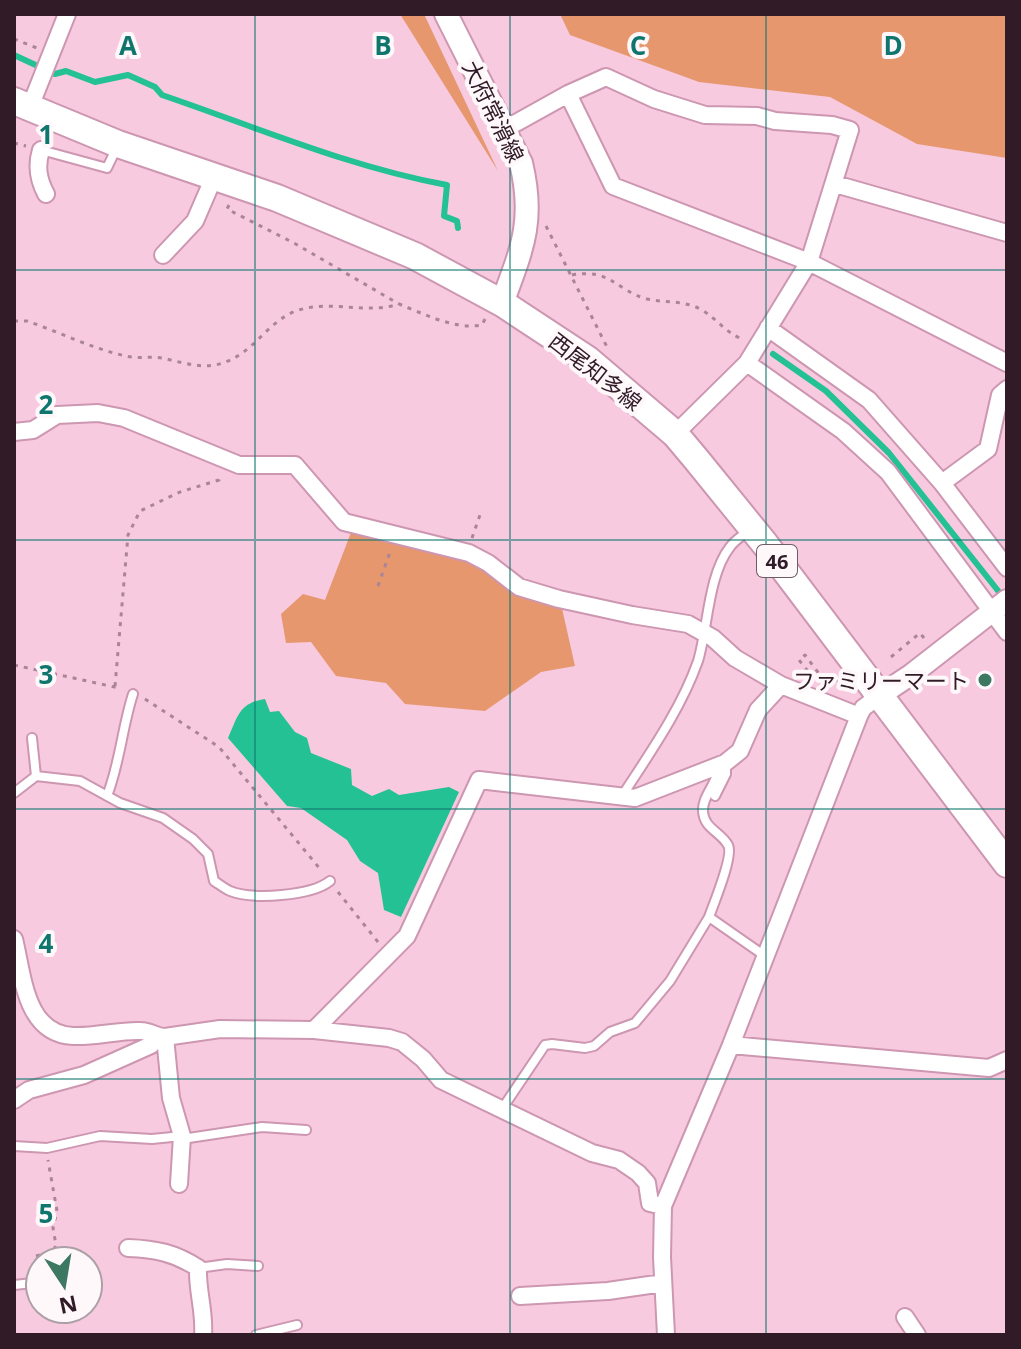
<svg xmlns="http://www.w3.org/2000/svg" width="1021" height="1349" viewBox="0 0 1021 1349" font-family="'Open Sans','Noto Sans JP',sans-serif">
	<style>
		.green { fill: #e6976e }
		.water { fill: #23c194 }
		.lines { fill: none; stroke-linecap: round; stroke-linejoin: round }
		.stream { stroke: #23c194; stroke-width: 6 }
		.service-casing { stroke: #cd96b1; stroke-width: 12 }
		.minor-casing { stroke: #cd96b1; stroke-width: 20 }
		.tertiary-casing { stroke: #cd96b1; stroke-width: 24 }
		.secondary-casing { stroke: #cd96b1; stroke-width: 26 }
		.primary-casing { stroke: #cd96b1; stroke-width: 30 }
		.path { stroke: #aa8597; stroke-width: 3; stroke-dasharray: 4 6; stroke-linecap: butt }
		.service { stroke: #fff; stroke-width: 8 }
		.minor { stroke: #fff; stroke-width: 16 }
		.tertiary { stroke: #fff; stroke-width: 20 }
		.secondary { stroke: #fff; stroke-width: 22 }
		.primary { stroke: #fff; stroke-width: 26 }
		.grid { fill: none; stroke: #0f766e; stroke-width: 2; stroke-opacity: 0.55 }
		.poi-dot { fill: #3c7862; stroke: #fef8fb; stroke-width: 3 }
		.labels { text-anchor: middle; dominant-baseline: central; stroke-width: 8; stroke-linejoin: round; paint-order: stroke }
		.shield { fill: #fef8fb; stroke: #6e5d66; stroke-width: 2 }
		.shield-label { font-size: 20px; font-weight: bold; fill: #301b26 }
		.street-label { font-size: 22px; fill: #301b26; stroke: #fef8fb }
		.poi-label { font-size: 22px; fill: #301b26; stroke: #fef8fb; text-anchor: end }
		.grid-label { font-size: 26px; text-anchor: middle; font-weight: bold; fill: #0f766e; stroke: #fef8fb; stroke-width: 8; stroke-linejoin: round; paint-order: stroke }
	</style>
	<rect width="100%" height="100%" fill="#f8cae0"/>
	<path class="green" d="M400 14H424L498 171Z
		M560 14H1007V158L917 144 830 97 699 82 570 35Z
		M352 530 460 543 561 604 575 666 541 672 485 711 405 704 386 683 336 676 311 642 286 643 281 614 303 594 325 600Z"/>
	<path class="water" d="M265 699 270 712 279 711 295 732 307 738 311 753 351 769 352 785 372 796 389 789 399 795 449 787 459 792 401 917 384 910 378 873 360 861 347 840 301 808 287 806 228 738C238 716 239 703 265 699Z"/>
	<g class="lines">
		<path class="stream" d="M14 55 55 74 66 71 95 82 128 75 155 87 162 95C256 127 349 167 447 185L444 216 457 221 458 228
			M773 354 826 391 889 453 1003 597"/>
		<defs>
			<path id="service" d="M41 150 107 168 116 149
				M36 776 80 781 120 803 163 818 193 839 208 854 214 881C219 884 225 889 230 891 253 900 311 896 330 881
				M14 793 36 776 32 738
				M107 796C120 763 122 728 133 694
				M622 796C650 753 681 709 698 661 708 628 708 575 730 547 734 541 742 536 748 531
				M715 796 726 774V764
				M709 917C714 903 734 855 728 845 720 831 704 829 703 811 702 795 719 782 719 765
				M502 1109 545 1045 552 1044 585 1048 594 1046 610 1032 635 1023 670 981 709 917 765 956
				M182 1139 262 1127 306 1130
				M14 1146 47 1148 100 1136 152 1139 182 1136
				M198 1268 227 1264 258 1266
				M14 1285 33 1283
				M256 1335 297 1325"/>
			<path id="minor" d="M568 94 613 186 809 262 1007 363
				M30 107 67 14
				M505 129 568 94 606 77 654 99 705 115 757 116 775 121 832 125 850 130 809 262 747 363 675 434
				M41 150C36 166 38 179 46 194
				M835 184 1007 233
				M163 255 195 221 214 177
				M768 328 869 400 942 483 1007 568
				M747 363 843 431 888 472 1007 632
				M14 432 33 430 57 415 98 413 124 418 239 465H295L344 522 469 553 488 563 519 587 559 599 632 615 688 624 713 638 735 658 781 685 859 716
				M942 483 988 449 1000 395 1007 389
				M14 939C23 975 25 1034 73 1036 96 1037 119 1030 141 1031 150 1031 156 1037 165 1037L220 1029 314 1030 389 1038 402 1042 423 1059 441 1080 592 1153 619 1160 638 1173 647 1183 650 1203 663 1206
				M314 1030 407 936 479 780 635 798 725 763 740 751 758 710 781 685
				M165 1037 171 1098 182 1136 179 1184
				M731 1045 989 1068 1007 1060
				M14 1100 29 1090 84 1075 151 1045 156 1037
				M128 1248C156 1249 175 1253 198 1268 197 1291 205 1312 203 1335
				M520 1296 608 1291 663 1283
				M905 1317 917 1335
				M666 1335 662 1257 663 1206 731 1045 859 716 863 708 879 696"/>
			<path id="tertiary" d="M879 696 912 674 1007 600"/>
			<path id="secondary" d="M446 14 521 163C535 221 522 249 502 303"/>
			<path id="primary" d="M14 101 118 144 277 198 415 256 502 303 587 359 675 434 696 459 765 544 1007 864"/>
		</defs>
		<use href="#service" class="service-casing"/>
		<use href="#minor" class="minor-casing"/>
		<use href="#tertiary" class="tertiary-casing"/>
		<use href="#secondary" class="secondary-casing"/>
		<use href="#primary" class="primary-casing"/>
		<path class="path" d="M14 39 37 48
			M14 143 26 146
			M229 205 227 209 294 243 399 304
			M546 226 607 347
			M572 275C611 268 615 290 647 299 665 303 685 300 702 310 717 319 725 332 742 339
			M14 321H27C59 332 93 349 126 356 137 359 150 356 162 358 185 363 206 371 228 361 255 350 269 321 296 311 329 299 367 315 399 304 424 314 455 330 482 325L486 317
			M472 538 480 515
			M378 586 390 552
			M891 657 920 633 924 638
			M14 665 119 688
			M814 679 799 660 805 655 826 683 834 676 846 692
			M115 686 128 535 140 511 180 492 219 480V476
			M145 699 219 747 321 870
			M338 892 378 942
			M36 1256 53 1252 56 1245 53 1228 57 1211 48 1160"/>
		<use href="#service" class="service"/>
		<use href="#minor" class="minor"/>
		<use href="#tertiary" class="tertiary"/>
		<use href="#secondary" class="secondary"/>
		<use href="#primary" class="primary"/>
	</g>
	<path class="grid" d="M255 14V1335M510 14V1335M766 14V1335M14 270H1007M14 540H1007M14 809H1007M14 1079H1007"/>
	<circle class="poi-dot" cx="985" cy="680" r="8"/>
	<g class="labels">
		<rect class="shield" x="757" y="545" width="40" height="32" rx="6"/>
		<g class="shield-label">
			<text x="777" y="561">46</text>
		</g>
		<g class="street-label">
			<text transform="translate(494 111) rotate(64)">大府常滑線</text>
			<text transform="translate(596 371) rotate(38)">西尾知多線</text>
		</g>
		<g class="poi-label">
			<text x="969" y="680">ファミリーマート</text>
		</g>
	</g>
	<g class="grid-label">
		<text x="128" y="55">A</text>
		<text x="383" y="55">B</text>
		<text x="638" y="55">C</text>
		<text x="893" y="55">D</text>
		<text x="46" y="144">1</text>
		<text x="46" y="414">2</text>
		<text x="46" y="684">3</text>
		<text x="46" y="953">4</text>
		<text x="46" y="1223">5</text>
	</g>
	<rect width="1021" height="1349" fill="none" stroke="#301b26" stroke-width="32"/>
	<g transform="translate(64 1285) rotate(168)"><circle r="38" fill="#fef8fb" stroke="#aca0a6" stroke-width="2"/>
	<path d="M0-6L14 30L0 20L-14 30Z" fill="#3c7862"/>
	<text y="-12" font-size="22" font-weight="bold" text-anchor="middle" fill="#301b26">N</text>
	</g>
</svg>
